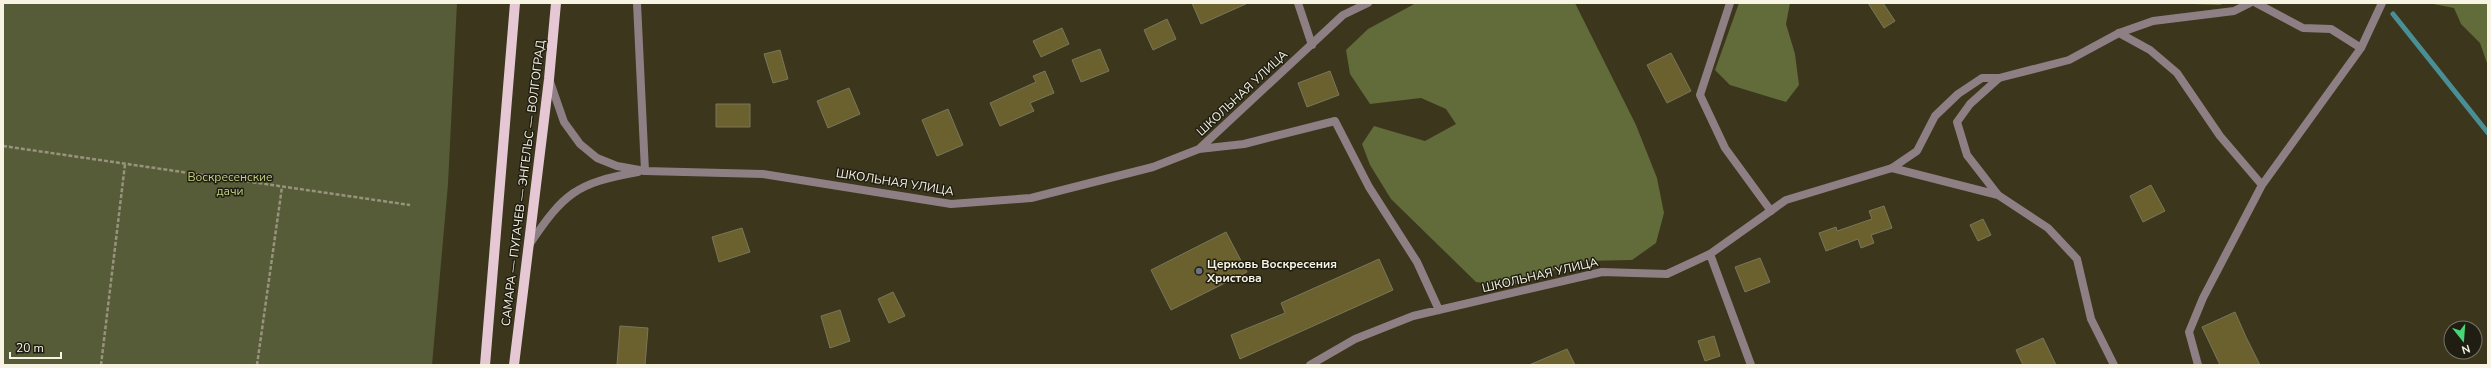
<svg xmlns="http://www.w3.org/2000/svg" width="2491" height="368" viewBox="0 0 2491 368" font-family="'Nunito Sans',sans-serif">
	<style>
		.green { fill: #565c37 }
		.forest { fill: #626b3a }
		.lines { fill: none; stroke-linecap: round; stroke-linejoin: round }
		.stream { stroke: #498f95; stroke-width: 5 }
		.building { fill: #6a612f; stroke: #7b765a }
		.path { stroke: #97937d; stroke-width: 2.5; stroke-dasharray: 4 2; stroke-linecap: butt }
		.lane { stroke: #8e7f84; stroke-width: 8 }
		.street { stroke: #8e7f84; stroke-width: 8 }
		.primary { stroke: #e5c8d3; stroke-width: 10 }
		.worship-dot { fill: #6b7280; stroke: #201e12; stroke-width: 1.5 }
		.labels { text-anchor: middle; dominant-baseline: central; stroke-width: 3; stroke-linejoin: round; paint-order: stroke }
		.street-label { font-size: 12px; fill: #f7f4e4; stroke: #201e12 }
		.park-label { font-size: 12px; fill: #c2d084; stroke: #201e12 }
		.poi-label { font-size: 12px; font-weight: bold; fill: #f7f4e4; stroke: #201e12; text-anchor: start }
	</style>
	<rect width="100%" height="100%" fill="#3b361c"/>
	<path class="green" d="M3 3H457L448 184 432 365H3Z"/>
	<path class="forest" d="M1416 3H1575L1636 125 1657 178 1664 213 1656 243 1632 260 1582 261 1508 286 1476 282 1391 199 1370 165 1362 144 1374 126 1425 141 1456 124 1446 109 1421 98 1370 104 1350 74 1346 50 1368 29Z
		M1739 3H1790L1786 24 1795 54 1799 85 1786 102 1730 85 1715 70Z
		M2165 3H2224L2220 5Z
		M2428 3H2488V66L2480 43 2461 24 2454 8Z"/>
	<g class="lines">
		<path class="stream" d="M2393 14 2488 133"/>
	</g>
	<path class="building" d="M1192 3H1248L1201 24Z
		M1868 3H1883L1895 21 1884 28Z
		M1167 19 1176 39 1153 50 1144 30Z
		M1062 28 1069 44 1041 57 1033 41Z
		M1100 49 1109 71 1081 82 1072 60Z
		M780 50 788 79 773 83 764 54Z
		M1671 53 1691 91 1667 103 1647 65Z
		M1045 71 1054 93 1030 103 1034 111 1000 126 990 103 1036 82 1033 76Z
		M1330 71 1339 95 1307 107 1298 83Z
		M849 88 860 114 828 128 817 101Z
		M716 104H750V127H716Z
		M948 109 963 145 937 156 922 120Z
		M2151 185 2165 211 2143 222 2130 196Z
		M1884 206 1892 228 1871 235 1874 243 1861 248 1858 239 1826 251 1819 233 1836 227 1837 231 1872 219 1869 211Z
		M1983 219 1991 235 1978 241 1970 225Z
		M742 228 750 252 719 262 712 237Z
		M1226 232 1247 272 1171 310 1151 270Z
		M1760 258 1770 282 1745 292 1735 267Z
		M1379 259 1393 290 1240 359 1231 335 1285 313 1281 303Z
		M893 292 905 316 889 323 878 299Z
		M840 310 850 341 830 348 821 316Z
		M2235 312 2246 337 2260 365H2220L2202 327Z
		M620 326 648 328 645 365H617Z
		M1714 336 1720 356 1705 361 1698 341Z
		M2043 338 2056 365H2023L2016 350Z
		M1567 349 1575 365H1529Z"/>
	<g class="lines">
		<path class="path" d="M3 146 410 205
			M101 365 125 164
			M257 365 282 187"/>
		<path class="lane" d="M637 3 645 171
			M1730 3 1700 95 1725 148 1771 211
			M2256 3 2303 28 2331 29 2361 48
			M2119 33 2150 50 2177 73 2220 136 2262 185
			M1892 168 1917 151 1935 116 1958 94 1982 78H1999
			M2198 365 2189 332 2203 298 2262 185 2361 48 2382 3"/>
		<path class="street" d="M1298 3 1312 45
			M549 79 564 122 580 144 597 158 617 166 645 171 763 174 951 204 1031 198 1153 167 1199 149 1343 15 1368 3
			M1199 149 1244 144 1335 121 1369 187 1417 262 1439 310
			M529 245C564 193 576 183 638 172
			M1710 254 1751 365
			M1310 365 1355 339 1413 316 1602 272 1667 274 1710 254 1786 200 1892 168 1998 195
			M2114 365 2091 319 2077 259 2048 228 1998 195 1967 155 1957 122 1970 104 1999 78 2069 60 2119 33 2153 21 2234 11 2250 3"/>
		<path class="primary" d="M485 365 515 3
			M514 365 549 79 556 3"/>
	</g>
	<circle class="worship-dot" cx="1199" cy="271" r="4"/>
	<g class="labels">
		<g class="street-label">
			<text transform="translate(1242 93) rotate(-43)">ШКОЛЬНАЯ УЛИЦА</text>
			<text transform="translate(895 182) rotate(9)">ШКОЛЬНАЯ УЛИЦА</text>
			<text transform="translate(523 183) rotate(-83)">САМАРА — ПУГАЧЕВ — ЭНГЕЛЬС — ВОЛГОГРАД</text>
			<text transform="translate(1540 275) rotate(-13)">ШКОЛЬНАЯ УЛИЦА</text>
		</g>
		<g class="park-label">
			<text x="230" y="177">Воскресенские<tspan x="230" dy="14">дачи</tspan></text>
		</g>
		<g class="poi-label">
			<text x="1207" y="264">Церковь Воскресения<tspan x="1207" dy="14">Христова</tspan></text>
		</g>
	</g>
	<rect width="2491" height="368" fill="none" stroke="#f7f4e4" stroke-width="8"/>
	<g transform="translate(2463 340) rotate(163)"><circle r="19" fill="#201e12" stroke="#767466"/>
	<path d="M0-3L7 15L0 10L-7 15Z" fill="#48d778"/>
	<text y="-6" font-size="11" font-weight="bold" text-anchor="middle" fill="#f7f4e4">N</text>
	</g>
	<path d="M10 352v6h51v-6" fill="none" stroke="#f7f4e4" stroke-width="2"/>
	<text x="16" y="352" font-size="12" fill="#f7f4e4" stroke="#201e12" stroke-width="3" paint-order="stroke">20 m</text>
</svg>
